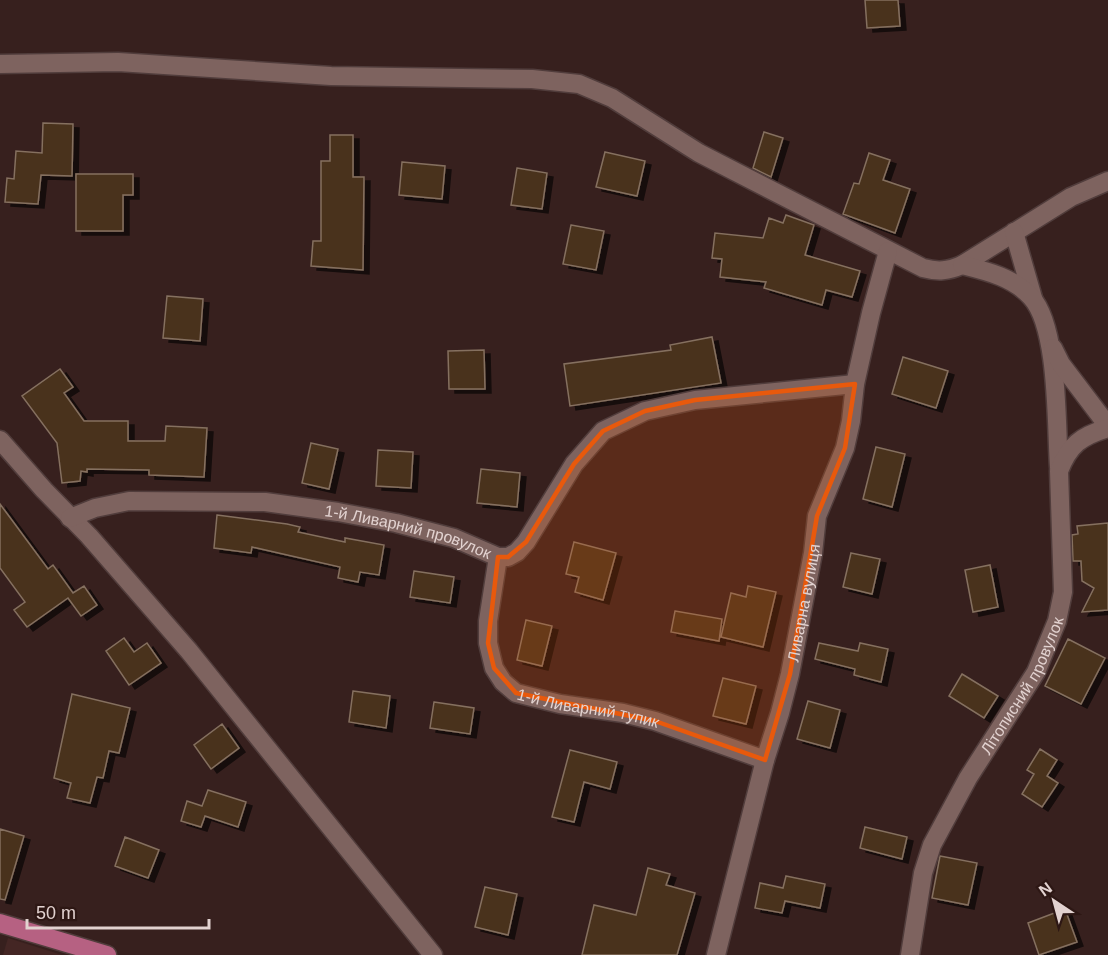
<svg xmlns="http://www.w3.org/2000/svg" width="1108" height="955" viewBox="0 0 1108 955" font-family="Helvetica,sans-serif">
	<style>
		.built { fill: #442624 }
		.building { fill: #48311e; stroke: #85705f; stroke-width: 1.5; filter: url(#shadow) }
		.lines { fill: none; stroke-linecap: round; stroke-linejoin: round }
		.minor-casing { stroke: #513d3c; stroke-width: 21 }
		.major-casing { stroke: #513d3c; stroke-width: 21 }
		.minor { stroke: #7e635f; stroke-width: 18 }
		.major { stroke: #b66182; stroke-width: 18 }
		.marked { fill: #e8590c; fill-opacity: 0.2; stroke: #e8590c; stroke-width: 4.5; stroke-linejoin: round }
		.labels { text-anchor: middle; dominant-baseline: central; stroke-width: 4.5; stroke-linejoin: round; paint-order: stroke }
		.street-label { font-size: 16px; fill: #e2d2d0; stroke: #2d1714 }
	</style>
	<defs>
		<filter id="shadow"><feDropShadow dx="6" dy="4" stdDeviation="0" flood-color="#0009"/></filter>
	</defs>
	<rect width="100%" height="100%" fill="#37201e"/>
	<path class="built" d="M8 938 62 955H3Z"/>
	<path class="building" d="M865 0H898L900 26 867 28Z
		M43 123 73 124 72 176 41 175 38 204 5 202 7 178 14 179 16 151 42 153Z
		M764 132 783 138 771 177 753 168Z
		M330 135H353V177H364L363 270 311 266 313 241H321V161H330Z
		M605 152 645 161 637 196 596 187Z
		M869 153 890 160 883 180 910 189 895 233 843 214 854 183 859 184Z
		M402 162 445 166 442 199 399 195Z
		M517 168 547 173 542 209 511 205Z
		M76 174H133V195H123V231H76Z
		M786 215 814 225 805 255 860 271 852 297 826 290 822 305 764 288 766 282 720 277 722 259 712 258 715 233 763 238 769 218 783 223Z
		M571 225 604 231 596 270 563 264Z
		M167 296 203 299 200 341 163 338Z
		M712 337 721 383 570 406 564 364 671 350 670 345Z
		M484 350 485 389H449L448 351Z
		M903 357 948 371 936 408 892 394Z
		M60 369 73 387 64 393 84 421H128V441H165L166 426 207 428 204 477 149 475V470L87 469V472L81 471 80 481 62 483 57 443 22 396Z
		M311 443 338 449 329 489 302 483Z
		M876 447 905 454 892 507 863 499Z
		M378 450 413 452 411 488 376 486Z
		M481 469 520 473 517 507 477 503Z
		M0 504 48 569 53 565 73 593 84 586 97 605 81 616 68 598 27 627 14 610 25 602 0 568Z
		M217 515 287 524 300 527 298 532 345 542V538L384 545 379 575 360 572 358 582 338 578 340 567 252 547 251 553 214 548Z
		M1108 523V610L1082 612 1094 588 1082 581 1081 561H1073L1072 535 1078 534 1077 526Z
		M574 542 616 553 603 600 575 592 579 577 566 574Z
		M851 553 880 559 872 594 843 587Z
		M990 565 998 607 973 612 965 570Z
		M414 571 454 577 450 603 410 597Z
		M748 586 776 592 763 647 721 637 731 593 746 597Z
		M675 611 722 619 719 641 671 632Z
		M526 620 552 626 542 666 517 660Z
		M124 638 134 652 147 643 161 663 129 685 106 651Z
		M1068 639 1105 658 1081 704 1045 686Z
		M819 643 858 651 860 643 888 649 881 682 854 675 855 669 815 659Z
		M962 674 998 696 984 718 949 696Z
		M723 678 756 686 746 724 713 716Z
		M353 691 390 696 386 728 349 722Z
		M72 694 130 708 119 753 109 751 103 778 97 777 90 803 67 798 71 783 54 778Z
		M808 701 840 710 830 748 797 739Z
		M434 702 474 708 470 734 430 728Z
		M222 724 239 748 211 769 194 745Z
		M1040 749 1057 760 1047 776 1058 783 1042 807 1022 794 1034 774 1027 770Z
		M570 750 617 762 610 789 584 782 574 822 552 817Z
		M208 790 246 802 238 827 205 816 201 827 181 821 187 801 202 806Z
		M865 827 907 837 902 859 860 848Z
		M0 829 24 836 5 900 0 899Z
		M125 837 159 850 148 878 115 866Z
		M940 856 977 863 968 905 932 898Z
		M648 868 670 874 666 885 695 893 677 955H582L594 905 636 915Z
		M786 876 825 884 820 908 785 901 782 913 755 908 760 883 783 888Z
		M485 887 517 894 508 935 475 927Z
		M1065 909 1077 942 1039 955 1028 923Z"/>
	<g class="lines">
		<defs>
			<g id="minor">
				<path d="M0 64 118 62 331 76 532 79 579 84 612 98 699 153 923 268C938 272 948 271 962 265L1071 197 1108 181"/>
				<path d="M1014 232 1033 298"/>
				<path d="M962 265C986 271 1013 277 1031 297 1059 327 1056 426 1059 467"/>
				<path d="M1053 348 1061 364 1108 426"/>
				<path d="M0 440 44 490 89 536 189 651 433 955"/>
				<path id="s1" d="M70 518 95 508 129 501 265 502 338 512 396 523 454 538 498 557H508L517 552 526 542 574 464 603 431 645 411 695 400 855 384"/>
				<path id="s2" d="M498 557 488 621V643L494 668 503 682 516 693 560 704 623 713 655 721 765 760"/>
				<path id="s3" d="M716 955 765 760 780 713 790 674 813 553 817 516 845 448 851 421 855 384 871 313 888 251"/>
				<path id="s4" d="M910 955 923 873 932 845 968 778 1036 672 1057 621 1063 592 1059 471C1069 445 1081 436 1108 428"/>
			</g>
			<path id="major" d="M0 923 107 955"/>
		</defs>
		<use href="#minor" class="minor-casing"/>
		<use href="#major" class="major-casing"/>
		<use href="#minor" class="minor"/>
		<use href="#major" class="major"/>
	</g>
	<path class="marked" d="M855 384 845 448 817 516 790 674 765 760 655 721 516 693 494 668 488 643 498 557H508L526 542 574 464 603 431 645 411 695 400Z"/>
	<g class="labels">
		<g class="street-label">
			<text stroke="none"><textPath href="#s1" startOffset="344">1-й Ливарний провулок</textPath></text>
			<text stroke="none"><textPath href="#s3" startOffset="363">Ливарна вулиця</textPath></text>
			<text stroke="none"><textPath href="#s4" startOffset="296">Літописний провулок</textPath></text>
			<text stroke="none"><textPath href="#s2" startOffset="220">1-й Ливарний тупик</textPath></text>
		</g>
	</g>
	<g transform="translate(1054 901) rotate(324)" stroke="#2d1714" stroke-width="4.5" paint-order="stroke">
	<path d="M0-4.5L10 22L0 15L-10 22Z" fill="#e2d2d0"/>
	<text y="-9" font-size="16" font-weight="bold" text-anchor="middle" fill="#e2d2d0">N</text>
	</g>
	<path d="M27 919v9h182v-9" fill="none" stroke="#e2d2d0" stroke-width="3"/>
	<text x="36" y="919" font-size="18" fill="#e2d2d0" stroke="#2d1714" stroke-width="4.5" paint-order="stroke">50 m</text>
</svg>
